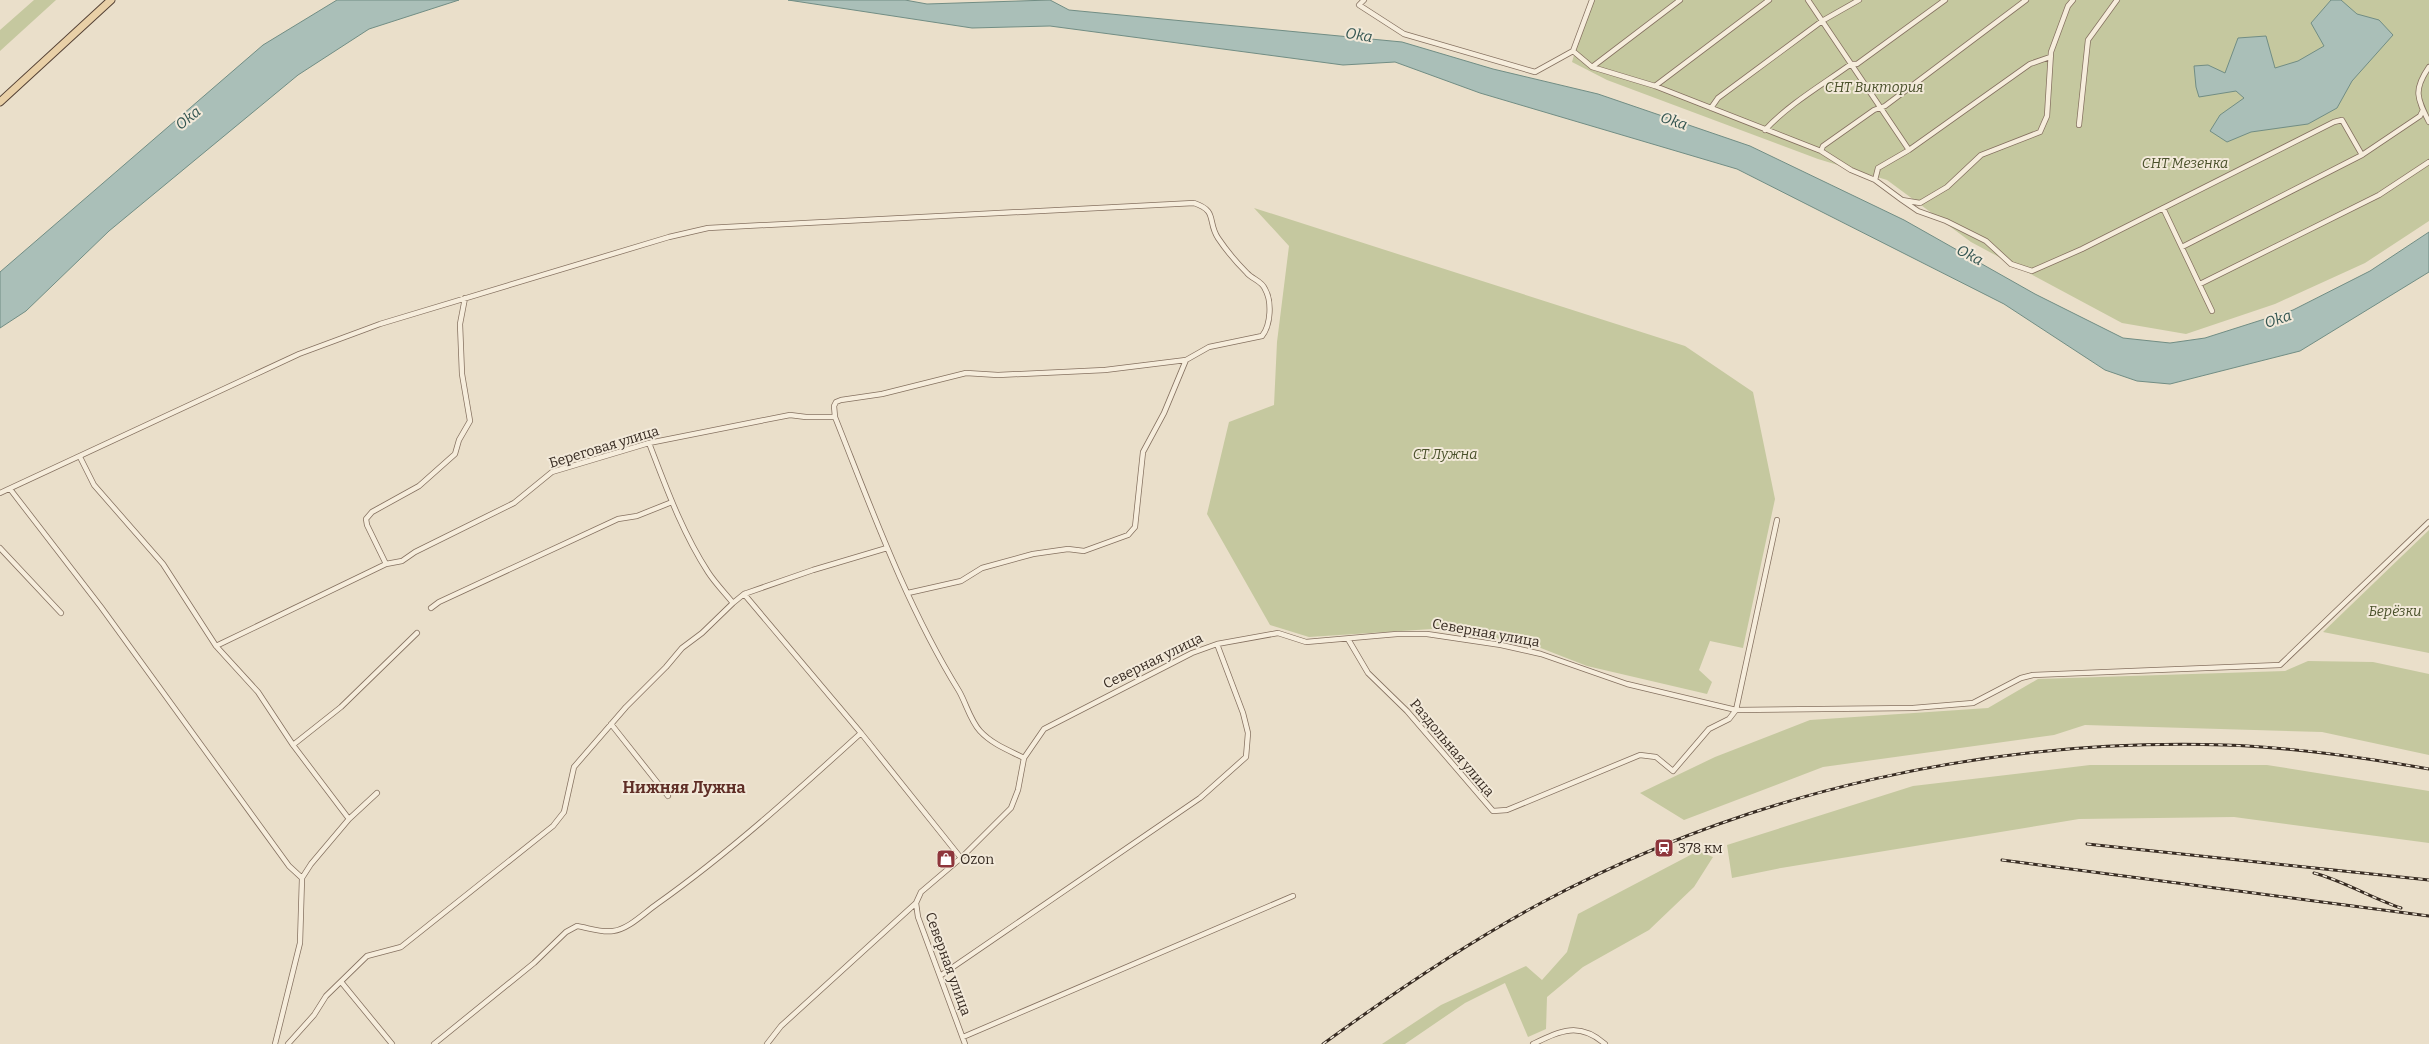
<svg xmlns="http://www.w3.org/2000/svg" width="2429" height="1044" viewBox="0 0 2429 1044" font-family="Bitter,serif">
	<style>
		.green { fill: #c5c89f }
		.water { fill: #aabfb8; stroke: #718d84 }
		.lines { fill: none; stroke-linecap: round; stroke-linejoin: round }
		.minor-casing { stroke: #857160; stroke-width: 6 }
		.primary-casing { stroke: #544134; stroke-width: 9 }
		.minor { stroke: #f6eddc; stroke-width: 4.5 }
		.primary { stroke: #e9d0a7; stroke-width: 7 }
		.rail-casing { stroke: #372b22; stroke-width: 3 }
		.rail { stroke: #f2e9d9; stroke-width: 1.5; stroke-dasharray: 4.5; stroke-linecap: butt }
		.labels { text-anchor: middle; dominant-baseline: central; stroke-width: 4; stroke-linejoin: round; paint-order: stroke }
		.park-label { font-size: 14px; font-style: italic; fill: #4a512b; stroke: #f2e9d9 }
		.street-label { font-size: 14px; fill: #372b22; stroke: #f2e9d9 }
		.poi-label { font-size: 14px; fill: #372b22; stroke: #f2e9d9; text-anchor: start }
		.water-label { font-size: 15px; font-style: italic; fill: #335551; stroke: #f2e9d9 }
		.quarter-label { font-size: 16px; font-weight: bold; fill: #5f2e26; stroke: #f2e9d9 }
	</style>
	<rect width="100%" height="100%" fill="#eadfca"/>
	<path class="green" d="M34 0H56L0 51V30Z
		M1590 0H2429V221L2365 263 2275 304 2186 334 2122 323 1971 242 1887 180 1818 159 1607 80 1572 62Z
		M1254 208 1685 346 1753 392 1775 499 1743 648 1710 641 1699 670 1712 682 1707 694 1587 666 1533 645 1496 638 1473 637 1432 629 1309 637 1270 625 1207 514 1229 422 1274 405 1277 342 1289 246Z
		M2429 530V653L2323 632Z
		M2308 661 2373 662 2429 674V755L2322 732 2085 725 2054 735 1823 767 1684 820 1640 793 1715 757 1810 720 1988 708 2038 679 2285 671Z
		M2090 765H2267L2429 791V843L2234 817 2079 819 1781 868 1732 878 1727 845 1913 786Z
		M1698 851 1713 857 1694 887 1649 930 1583 967 1547 997 1546 1029 1528 1037 1505 983 1465 1003 1405 1044H1382L1441 1005 1526 966 1542 980 1567 952 1578 914Z"/>
	<path class="water" d="M337 0H459L369 29 298 75 109 231 26 311 0 328V272L263 45Z
		M788 0H905L927 4 1050 0 1069 10 1402 42 1493 69 1598 94 1750 146 1904 220 2035 294 2123 338 2170 343 2205 338 2293 310 2370 271 2429 232V272L2300 351 2170 384 2137 381 2105 370 2004 304 1737 169 1480 93 1395 62 1343 65 1050 26 972 28Z
		M2331 0H2341L2357 14 2379 20 2393 35 2352 81 2337 108 2308 124 2251 132 2227 142 2210 131 2220 115 2244 98 2236 91 2199 97 2196 87 2194 66 2208 65 2225 73 2238 38 2266 36 2275 68 2298 61 2324 46 2311 23Z"/>
	<g class="lines">
		<defs>
			<path id="minor" d="M1364 0 1359 5 1404 34 1535 72 1573 51 1592 0
				M1808 0 1909 150
				M1573 51 1592 67 1655 86 1821 151 1851 170 1875 180 1878 168 1909 150 2030 64 2050 57
				M1592 67 1680 0
				M2429 67C2413 90 2417 98 2429 122
				M1655 86 1769 0
				M1711 108 1718 98 1822 21 1859 0
				M2079 125 2088 40 2117 0
				M1765 130C1789 104 1822 85 1851 64H1857L1945 0
				M1821 151 1823 146 1874 110 1885 106 2026 0
				M1875 180 1902 200 1920 203 1947 187 1981 155 2040 132 2047 116 2051 52 2068 6 2073 0
				M1902 200 1918 211 1946 221 1986 241 2011 264 2032 271 2082 249 2334 122 2342 120 2362 155
				M2163 208 2212 311
				M2182 247 2362 155 2420 116 2423 110
				M2200 284 2379 195 2429 162
				M465 298 460 324 462 374 470 421 459 440 455 454 419 486 372 512 366 519 367 525 386 564 402 561 415 552 514 503 552 472 649 443 790 415 806 417H835
				M649 443C666 487 682 532 708 572 715 583 725 593 733 603
				M80 457 94 485 163 564 216 646 258 692 293 745 349 819
				M10 489 101 607 289 866 302 878
				M0 493 299 354 380 324 669 237 708 228 1194 203C1218 211 1207 221 1218 238 1226 250 1237 263 1247 273 1252 279 1262 281 1265 289 1272 301 1271 325 1262 336L1209 347 1186 360 1105 370 998 375 966 373 882 394 841 400 836 402 834 406 835 417C872 510 906 605 959 691 966 703 970 720 980 731 992 744 1008 750 1024 758
				M0 548 61 613
				M908 593 961 581 982 568 1033 554 1068 549 1084 551 1128 535 1135 527 1143 452 1164 413 1186 360
				M744 594 861 733 961 858
				M431 608 439 602 618 519 637 516 672 502
				M1348 639 1368 673 1407 711 1493 811 1507 810 1640 755 1656 757 1673 771 1709 729 1729 719 1736 710 1777 520
				M216 646 386 564
				M611 724 668 796
				M293 745 341 707 417 633
				M940 976 1200 798 1246 757 1248 733 1243 713 1217 644
				M342 983 392 1044
				M963 1037 1293 896
				M275 1044 300 943 302 878 311 864 349 819 377 793
				M288 1044 314 1015 326 996 367 956 401 947 553 826 564 812 574 767 626 707 666 667 682 648 702 633 733 603 744 594 813 570 887 548
				M434 1044 534 963 566 932 577 926C589 928 602 933 613 931 629 929 644 913 657 904 729 853 795 793 861 733
				M767 1044 781 1026 916 903
				M965 1044 918 917 916 903 921 892 961 858 1011 808 1018 790 1024 758 1044 729 1192 653 1217 644 1278 633 1306 642 1397 634H1427L1501 645 1541 654 1627 684 1736 710 1913 708 1973 703 2021 678 2033 675 2280 665 2429 522
				M1533 1044C1560 1031 1579 1021 1605 1044"/>
			<path id="primary" d="M0 102 111 0"/>
		</defs>
		<use href="#minor" class="minor-casing"/>
		<use href="#primary" class="primary-casing"/>
		<use href="#minor" class="minor"/>
		<use href="#primary" class="primary"/>
		<defs>
			<path id="rail" d="M2087 844 2429 880
				M2002 860 2429 916
				M2314 873C2344 881 2371 898 2401 908
				M1323 1044C1393 993 1465 944 1541 903 1749 791 1989 738 2224 745 2293 747 2361 757 2429 769"/>
		</defs>
		<use href="#rail" class="rail-casing"/>
		<use href="#rail" class="rail"/>
	</g>
	<defs>
		<symbol id="station-square" viewBox="-11 -11 22 22"><rect x="-9" y="-9" width="18" height="18" rx="4" fill="#8e363c" stroke="#f2e9d9"/><path d="M-3-6H3Q5-6 5-4V2Q5 4 3 4L4.5 6H3L1.5 4h-3L-3 6H-4.5L-3 4Q-5 4-5 2V-4Q-5-6-3-6ZM-3.5-4v3h7v-3ZM-3.5 1v1.5H-2V1ZM2 1v1.5H3.5V1Z" fill="#fff"/></symbol>
		<symbol id="shop-square" viewBox="-11 -11 22 22"><rect x="-9" y="-9" width="18" height="18" rx="4" fill="#8e363c" stroke="#f2e9d9"/><path d="M-5-2.5h2.3a2.7 3.5 0 0 1 5.4 0H5L5.5 6h-11ZM-1.5-2.5h3a1.5 2.3 0 0 0-3 0Z" fill="#fff"/></symbol>
	</defs>
	<g fill-rule="evenodd">
		<use href="#station-square" x="1653" y="837" width="22" height="22"/>
		<use href="#shop-square" x="935" y="848" width="22" height="22"/>
	</g>
	<g class="labels">
		<g class="park-label">
			<text x="1874" y="87">СНТ Виктория</text>
			<text x="2185" y="163">СНТ Мезенка</text>
			<text x="1445" y="454">СТ Лужна</text>
			<text x="2395" y="611">Берёзки</text>
		</g>
		<g class="street-label">
			<text transform="translate(604 447) rotate(-17)">Береговая улица</text>
			<text transform="translate(1486 633) rotate(10)">Северная улица</text>
			<text transform="translate(1153 661) rotate(-26)">Северная улица</text>
			<text transform="translate(1452 748) rotate(50)">Раздольная улица</text>
			<text transform="translate(948 964) rotate(70)">Северная улица</text>
		</g>
		<g class="poi-label">
			<text x="1678" y="848">378 км</text>
			<text x="960" y="859">Ozon</text>
		</g>
		<g class="water-label">
			<text transform="translate(1359 35) rotate(9)">Oka</text>
			<text transform="translate(188 118) rotate(-39)">Oka</text>
			<text transform="translate(1674 121) rotate(18)">Oka</text>
			<text transform="translate(1970 255) rotate(27)">Oka</text>
			<text transform="translate(2278 319) rotate(-18)">Oka</text>
		</g>
		<g class="quarter-label">
			<text x="684" y="787">Нижняя Лужна</text>
		</g>
	</g>
</svg>
